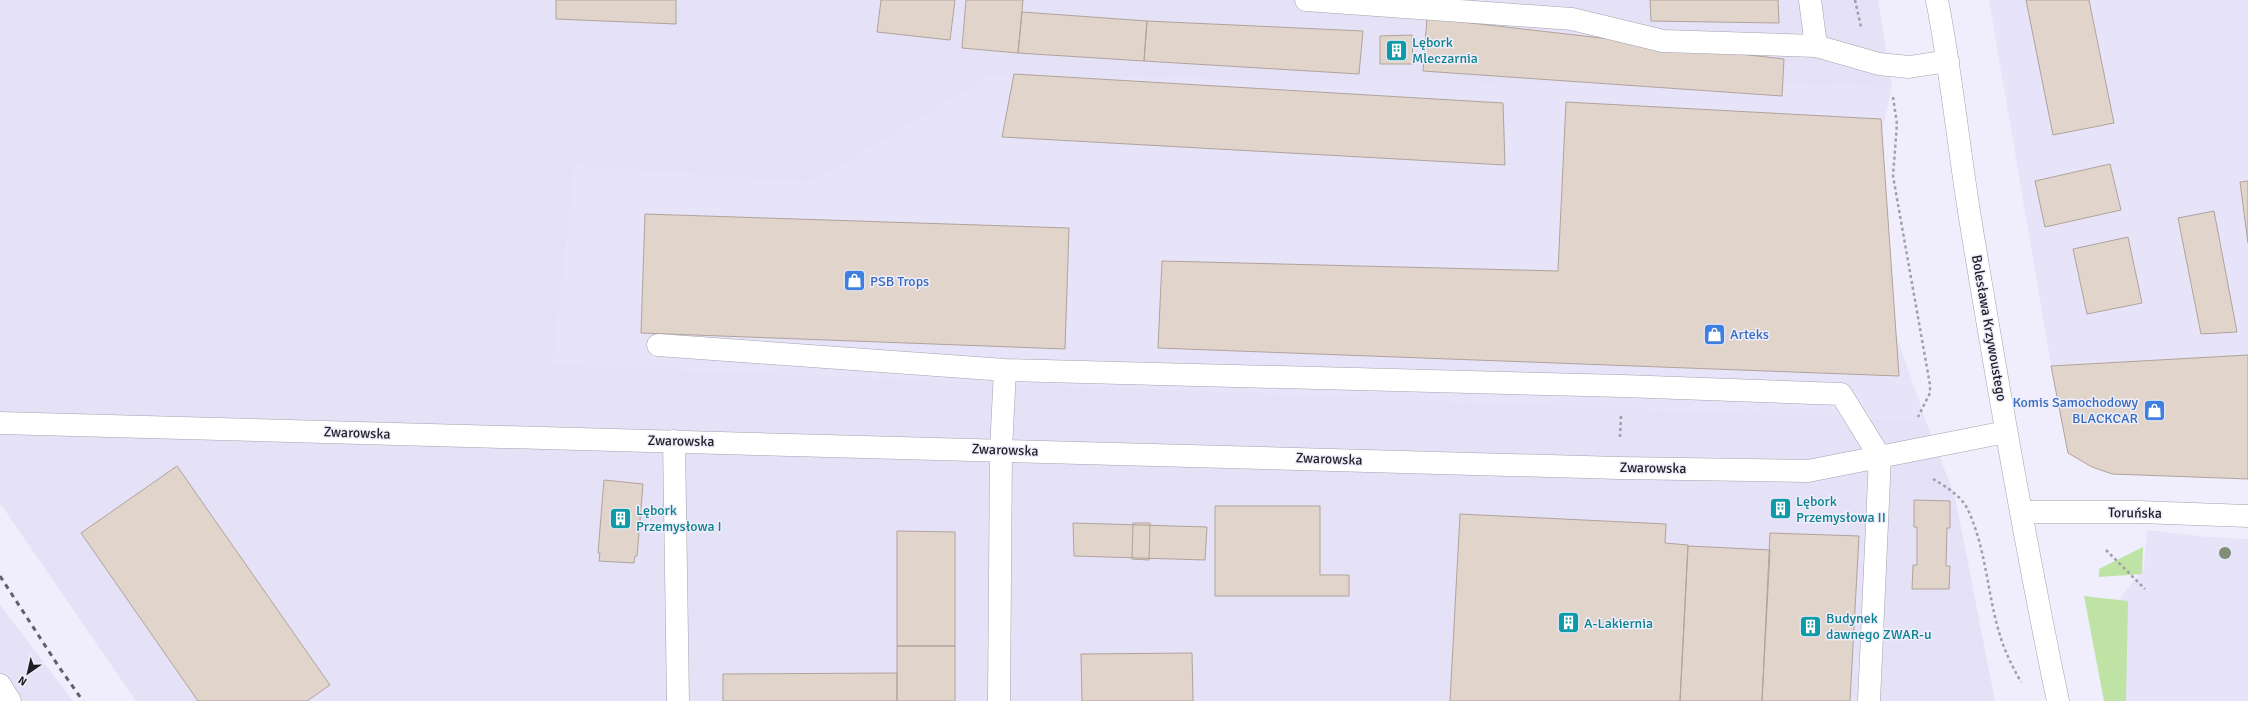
<svg xmlns="http://www.w3.org/2000/svg" width="2248" height="701" viewBox="0 0 2248 701" font-family="Signika,sans-serif">
	<style>
		.commercial { fill: #e7e3f9 }
		.built { fill: #e5e1f6 }
		.green { fill: #bee3a5 }
		.building { fill: #e1d4cb; stroke: #b0a39b }
		.lines { fill: none; stroke-linecap: round; stroke-linejoin: round }
		.minor-casing { stroke: #a4a1ae; stroke-width: 23 }
		.major-casing { stroke: #a4a1ae; stroke-width: 23 }
		.path { stroke: #a09ea9; stroke-width: 2.5; stroke-dasharray: 3 3; stroke-linecap: butt }
		.minor { stroke: #fff; stroke-width: 22 }
		.major { stroke: #fff; stroke-width: 22 }
		.rail { stroke: #616068; stroke-width: 3; stroke-dasharray: 5 5; stroke-linecap: butt }
		.tree { fill: #808e77 }
		.labels { text-anchor: middle; dominant-baseline: central; stroke-width: 3; stroke-linejoin: round; paint-order: stroke }
		.culture-label { font-size: 14px; fill: #0d838f; stroke: #f0eefc; text-anchor: start }
		.shop-label { font-size: 14px; fill: #366cbe; stroke: #f0eefc; text-anchor: start }
		.street-label { font-size: 14px; fill: #1f1e23; stroke: #f0eefc }
	</style>
	<rect width="100%" height="100%" fill="#f0eefc"/>
	<path class="commercial" d="M1989 0H2248V479L2112 474 2092 467 2068 453 2055 388Z
		M991 76 1892 87 1860 231 1926 421 553 364 575 166 810 183Z
		M2147 530 2208 537 2248 539V701H2121L2116 652 2119 599 2144 568Z"/>
	<path class="built" d="M0 0H1878L1892 87 991 76 810 183 575 166 553 364 1926 421 1955 497 1995 701H136L0 503Z
		M0 605 73 701H0Z"/>
	<path class="green" d="M2143 547 2142 574 2099 577V569Z
		M2084 596 2128 601 2126 701H2104Z"/>
	<path class="building" d="M556 0H676V24L556 19Z
		M881 0H955L950 40 877 32Z
		M966 0H1023L1018 53 962 48Z
		M1650 0H1778L1779 23 1651 21Z
		M2026 0H2089L2114 123 2053 135Z
		M1022 12 1147 21 1144 61 1018 53Z
		M1427 18 1784 59 1782 96 1423 71Z
		M1147 21 1363 31 1359 74 1144 61Z
		M1412 35 1413 64H1380V36Z
		M1014 74 1503 103 1505 165 1002 137Z
		M1566 102 1881 119 1899 376 1158 348 1162 261 1558 271Z
		M2110 164 2121 210 2045 227 2035 181Z
		M2248 181V243L2240 182Z
		M2214 211 2237 332 2201 334 2178 218Z
		M645 214 1069 228 1065 349 641 333Z
		M2128 237 2142 303 2087 314 2073 249Z
		M2248 355V479L2112 474 2092 467 2068 453 2051 366Z
		M177 466 330 685 307 701H198L81 533Z
		M604 480 643 484 637 556H635L634 563 599 561 600 553H598Z
		M1914 500 1950 501V528H1947L1946 566H1950L1949 589H1912L1913 565H1917V527H1914Z
		M1774 509a7 7 0 1 1 14 0a7 7 0 1 1-14 0Z
		M1215 506H1320V575H1349V596H1215Z
		M1460 514 1666 524 1665 543 1688 545 1680 701H1450Z
		M1073 523 1207 527 1205 560 1074 556Z
		M1133 523H1150L1149 560 1132 559Z
		M897 531 955 532V646H897Z
		M1770 533 1859 536 1850 701H1762Z
		M1688 546 1770 550 1762 701H1680Z
		M897 646H955V701H897Z
		M1192 653 1193 701H1082L1081 654Z
		M897 673V701H723V674Z"/>
	<g class="lines">
		<defs>
			<path id="minor" d="M1306 0 1572 19 1663 41 1816 46 1879 64 1909 67 1948 61
				M1810 0 1816 46
				M658 345 1005 370 1623 386 1841 394 1880 457 1869 701
				M0 423 1619 468 1808 471 2006 432
				M674 441 678 701
				M2022 512H2139L2248 516
				M0 685 10 701
				M999 701 1001 450 1005 370"/>
			<path id="major" d="M1937 0C1952 76 1959 153 1972 230 1998 387 2025 545 2058 701"/>
		</defs>
		<use href="#minor" class="minor-casing"/>
		<use href="#major" class="major-casing"/>
		<path class="path" d="M1855 0 1861 27
			M1893 97 1897 124 1893 176 1930 385V393L1918 417
			M1620 437 1621 416
			M1933 479C1945 486 1960 495 1967 508 1986 547 1987 592 1999 632 2004 650 2012 666 2021 682
			M2106 550 2145 589"/>
		<use href="#minor" class="minor"/>
		<use href="#major" class="major"/>
		<path class="rail" d="M0 576 59 667 83 701"/>
	</g>
	<circle class="tree" cx="2225" cy="553" r="6"/>
	<defs>
		<symbol id="building-square" viewBox="-11 -11 22 22"><rect x="-9" y="-9" width="18" height="18" rx="4" fill="#0f9aa8" stroke="#f0eefc"/><path d="M-4-6H4V6H1V3H-1V6H-4ZM-2.5-4.3h1.7v1.8h-1.7ZM.8-4.3h1.7v1.8H.8ZM-2.5-1h1.7V.8h-1.7ZM.8-1h1.7V.8H.8Z" fill="#fff"/></symbol>
		<symbol id="shop-square" viewBox="-11 -11 22 22"><rect x="-9" y="-9" width="18" height="18" rx="4" fill="#3f7fe0" stroke="#f0eefc"/><path d="M-5-2.5h2.3a2.7 3.5 0 0 1 5.4 0H5L5.5 6h-11ZM-1.5-2.5h3a1.5 2.3 0 0 0-3 0Z" fill="#fff"/></symbol>
	</defs>
	<g fill-rule="evenodd">
		<use href="#building-square" x="1384" y="38" width="25" height="25"/>
		<use href="#shop-square" x="842" y="268" width="25" height="25"/>
		<use href="#shop-square" x="1702" y="322" width="25" height="25"/>
		<use href="#shop-square" x="2142" y="398" width="25" height="25"/>
		<use href="#building-square" x="1768" y="496" width="25" height="25"/>
		<use href="#building-square" x="608" y="506" width="25" height="25"/>
		<use href="#building-square" x="1556" y="610" width="25" height="25"/>
		<use href="#building-square" x="1798" y="614" width="25" height="25"/>
	</g>
	<g class="labels">
		<g class="culture-label">
			<text x="1412" y="42">Lębork<tspan x="1412" dy="16">Mleczarnia</tspan></text>
			<text x="1796" y="501">Lębork<tspan x="1796" dy="16">Przemysłowa II</tspan></text>
			<text x="636" y="510">Lębork<tspan x="636" dy="16">Przemysłowa I</tspan></text>
			<text x="1826" y="618">Budynek<tspan x="1826" dy="16">dawnego ZWAR-u</tspan></text>
			<text x="1584" y="623">A-Lakiernia</text>
		</g>
		<g class="shop-label">
			<text x="870" y="281">PSB Trops</text>
			<text x="1730" y="334">Arteks</text>
			<text x="2138" y="402" text-anchor="end">Komis Samochodowy<tspan x="2138" dy="16">BLACKCAR</tspan></text>
		</g>
		<g class="street-label">
			<text transform="translate(1989 328) rotate(80)">Bolesława Krzywoustego</text>
			<text transform="translate(357 433) rotate(2)">Zwarowska</text>
			<text transform="translate(681 441) rotate(1)">Zwarowska</text>
			<text transform="translate(1005 450) rotate(2)">Zwarowska</text>
			<text transform="translate(1329 459) rotate(2)">Zwarowska</text>
			<text transform="translate(1653 468) rotate(1)">Zwarowska</text>
			<text transform="translate(2135 513) rotate(1)">Toruńska</text>
		</g>
	</g>
	<g transform="translate(28 673) rotate(214)" stroke="#f0eefc" stroke-width="3" paint-order="stroke">
	<path d="M0-3L7 15L0 10L-7 15Z" fill="#1f1e23"/>
	<text y="-6" font-size="11" font-weight="bold" text-anchor="middle" fill="#1f1e23">N</text>
	</g>
</svg>
